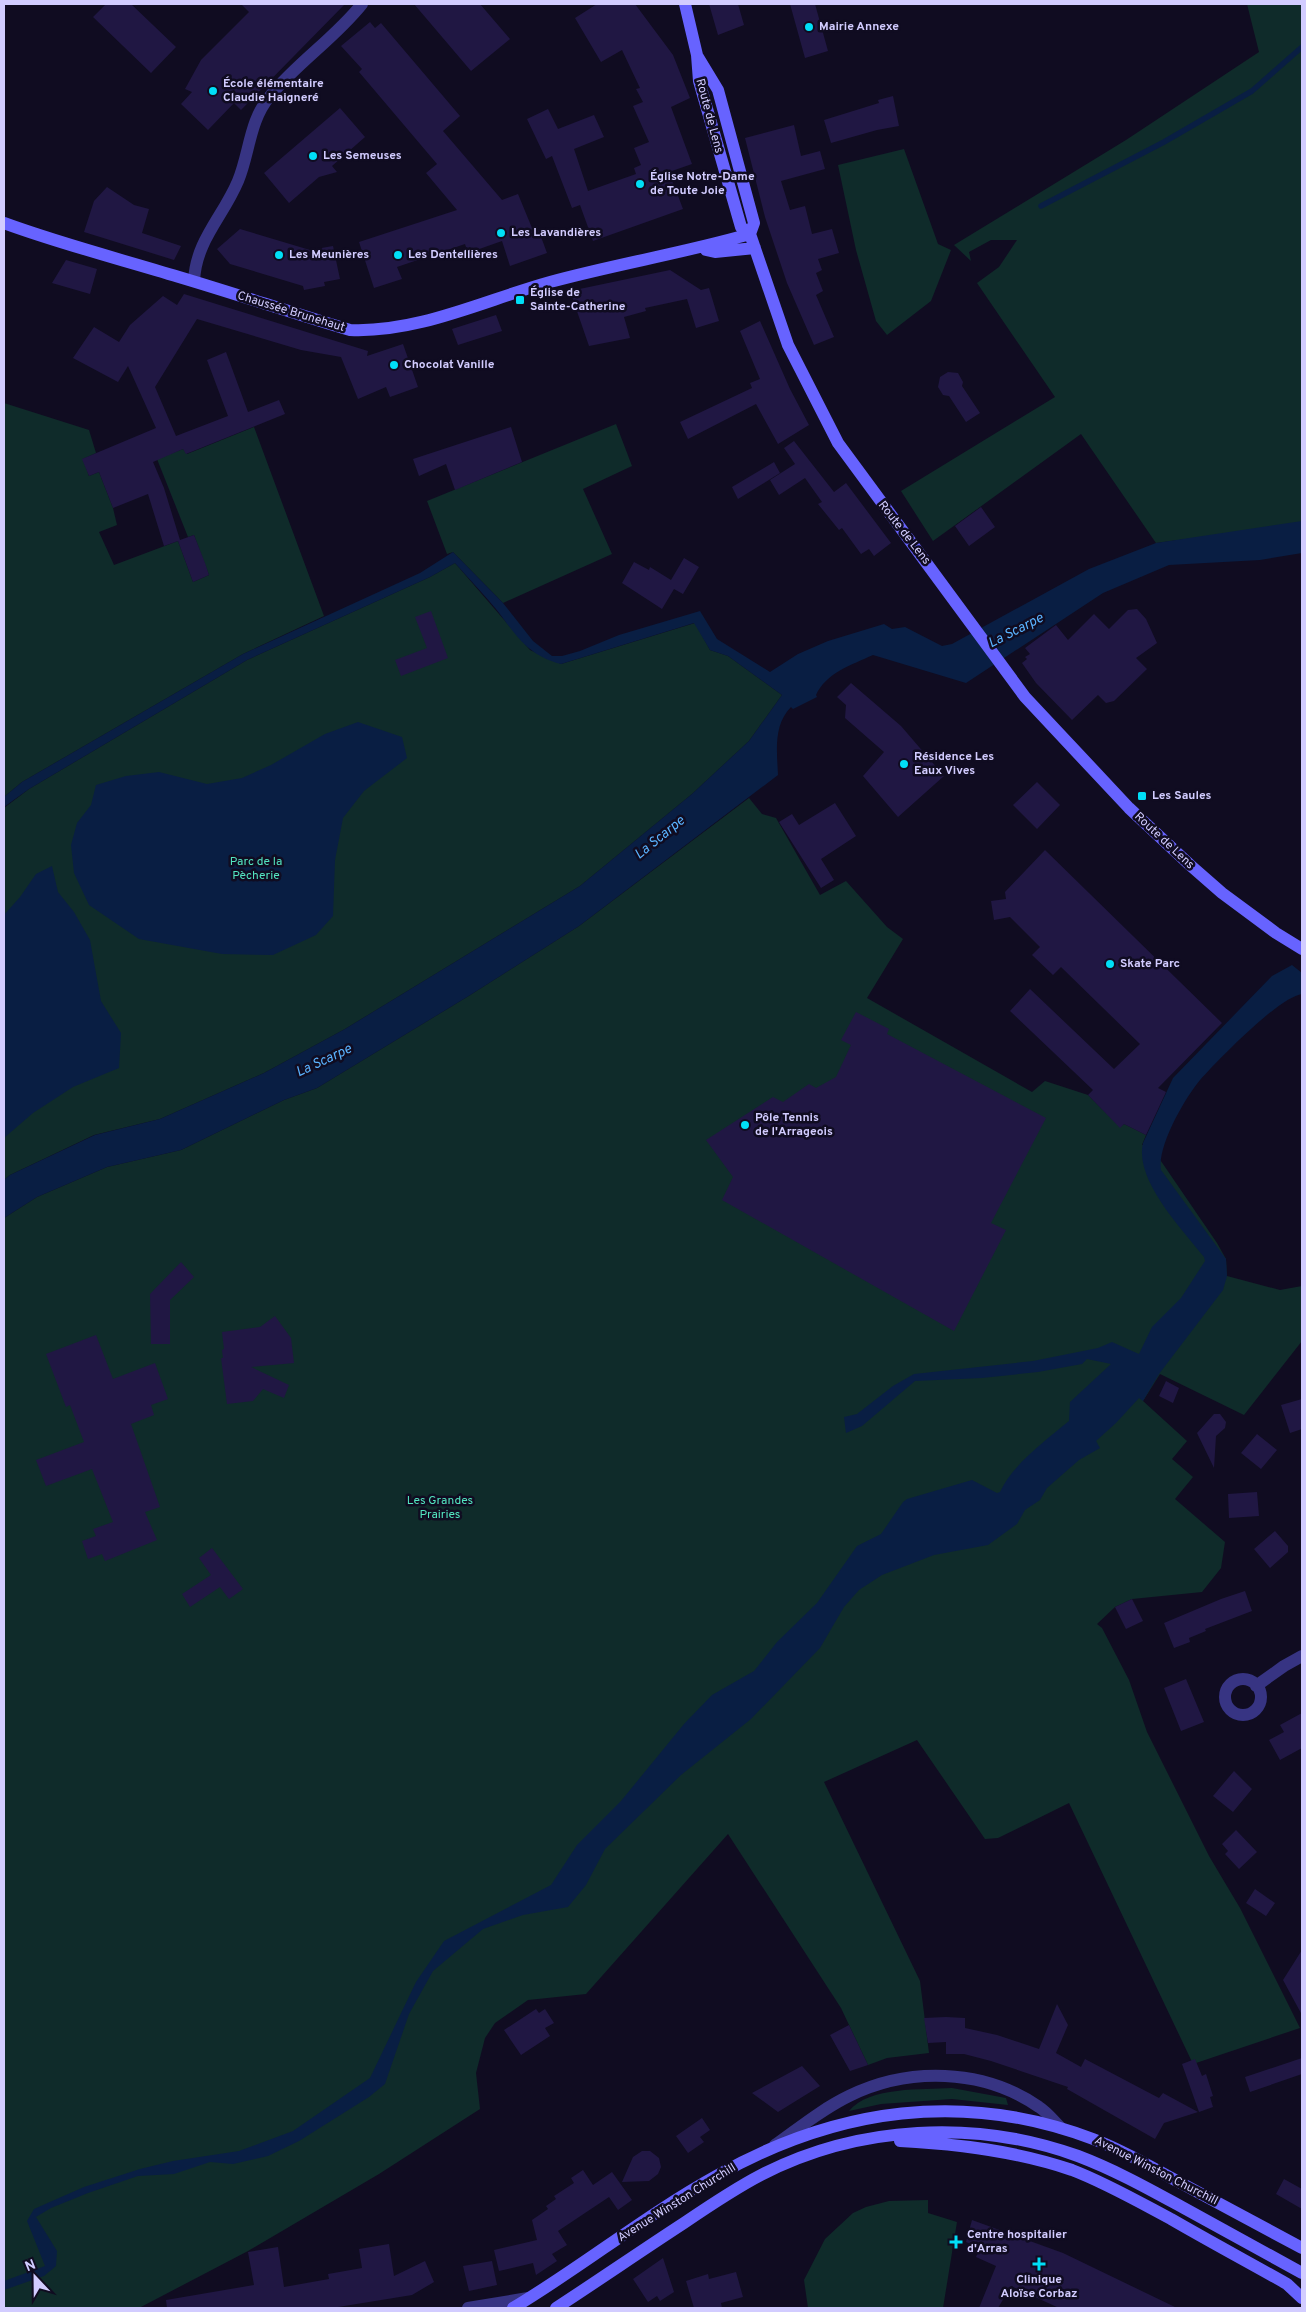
<svg xmlns="http://www.w3.org/2000/svg" width="1306" height="2312" viewBox="0 0 1306 2312" font-family="Overpass,sans-serif">
	<style>
		.green { fill: #0f2b2a }
		.water { fill: #091e43 }
		.lines { fill: none; stroke-linecap: round; stroke-linejoin: round }
		.stream { stroke: #091e43; stroke-width: 5.5 }
		.building { fill: #201743 }
		.minor { stroke: #373483; stroke-width: 12 }
		.tertiary { stroke: #373483; stroke-width: 12 }
		.secondary { stroke: #6763ff; stroke-width: 12 }
		.poi-dot { fill: #00dff7; stroke: #100c21; stroke-width: 2 }
		.labels { text-anchor: middle; dominant-baseline: central; stroke-width: 5; stroke-linejoin: round; paint-order: stroke }
		.poi-label { font-size: 12px; font-weight: bold; fill: #d2ccff; stroke: #100c21; text-anchor: start }
		.street-label { font-size: 12px; fill: #d2ccff; stroke: #100c21 }
		.park-label { font-size: 12px; fill: #53e5c0; stroke: #100c21 }
		.water-label { font-size: 14px; font-style: italic; fill: #5ab3ff; stroke: #100c21 }
	</style>
	<rect width="100%" height="100%" fill="#100c21"/>
	<path class="green" d="M1247 4H1302V537L1272 541 1202 537 1156 543 1081 434 933 541 901 491 1055 397 977 283 999 267 1017 240H991L969 252 971 261 954 245 1126 140 1259 52Z
		M904 149 938 244 951 250 931 301 887 335 876 321 856 250 838 165Z
		M4 403 89 430 96 453 83 459 89 476 99 472 113 508 117 525 99 532 114 565 178 541 193 582 209 575 194 535 188 537 157 459 183 449 187 454 254 427 324 616 243 654 22 782 4 797Z
		M616 424 632 466 583 489 612 554 503 603 453 552 447 554 427 501Z
		M455 563 530 650 561 664 695 623 710 650 728 656 782 695 749 741 692 794 580 886 345 1029 264 1073 160 1119 94 1135 10 1175 4 1180V808L29 789 247 660 430 577Z
		M749 798 762 814 776 818 820 895 846 881 887 927 903 939 867 998 1032 1092 1045 1081 1088 1095 1120 1127 1124 1124 1146 1135 1142 1145H1150L1217 1243 1226 1259 1227 1276 1280 1290 1302 1286V1341L1244 1415 1160 1374 1143 1401 1187 1441 1172 1459 1193 1477 1175 1499 1225 1542 1221 1568 1202 1592 1132 1599 1115 1607 1097 1624 1102 1628 1129 1680 1147 1732 1209 1856 1240 1908 1300 2028 1193 2064 1069 1803 998 1838 985 1839 917 1740 824 1782 920 1981 929 2053 887 2058 868 2065 841 2008 728 1834 586 1994 528 2000 495 2023 485 2038 476 2073 480 2109 379 2174 248 2251 139 2308H4V1218L37 1197 107 1167 181 1150 284 1100 317 1088 467 997 579 926Z
		M952 2088 1006 2098 1008 2105 952 2099 881 2104 849 2111C869 2086 923 2090 952 2088Z
		M928 2200V2213L957 2222 943 2308H808L804 2280 825 2239 853 2213 866 2207 889 2201Z"/>
	<path class="water" d="M1302 521V553L1260 560 1169 565 1103 593 966 683 873 655C851 665 826 673 816 695L817 697 793 709 791 707C773 725 777 752 778 775L579 926 467 997 317 1088 284 1100 181 1150 107 1167 37 1197 4 1218V1180L10 1175 95 1135 160 1119 264 1073 345 1029 580 886 692 794 749 741 782 695 728 656 710 650 694 623 561 664C527 655 516 635 496 609 483 593 468 578 455 563L430 577 247 660 29 789 4 807V797L22 782 243 654 420 573 453 552 503 603 533 641 552 656H562L580 651 619 635 700 611 717 639 770 672 798 654 828 641 884 624 892 629 905 627 942 646 952 644 1089 569 1156 543Z
		M358 722 402 737 407 758 364 791 343 818 335 860 333 916 316 935 273 955 222 954 139 939 89 905 74 873 71 845 77 823 91 805 96 785 126 776 159 772 207 784 242 778 271 765 325 734Z
		M52 866 58 892 74 912 90 940 101 1001 121 1033 119 1068 73 1087 33 1113 4 1138V915L20 897 36 874Z
		M1292 965 1302 973V994C1279 997 1217 1061 1200 1080 1185 1098 1157 1146 1161 1170L1226 1259 1227 1276 1223 1290 1159 1374 1143 1401 1139 1398 1116 1423 1096 1441 1100 1448 1079 1460 1047 1488 1040 1500 1025 1510 1017 1524 988 1545 934 1555 882 1575 859 1590 844 1607 820 1648 751 1719 681 1775 605 1849 586 1885 568 1907 523 1915 483 1929 433 1971 409 2014 385 2084 369 2097 299 2141 268 2156 233 2164 210 2162 174 2174 138 2176 88 2193 51 2208 36 2217 57 2251 56 2266 44 2276 4 2290V2281L45 2266 27 2221 34 2209 84 2187 140 2169 173 2161 239 2151 293 2131 370 2078 416 1982 444 1941 551 1885 577 1845 621 1801 684 1724 712 1695 754 1671 777 1642 817 1603 857 1546 881 1534 903 1502 907 1499 972 1480 997 1493 1000 1492C1012 1465 1046 1440 1069 1421L1070 1402 1111 1364 1087 1359 1082 1364 1038 1372 982 1378 915 1381 862 1426 846 1433 844 1417 857 1414 893 1386 914 1374 1033 1361 1098 1348 1112 1342 1139 1354 1152 1327 1181 1298 1205 1261 1204 1257C1183 1230 1134 1180 1143 1143L1173 1078 1272 976Z"/>
	<g class="lines">
		<path class="stream" d="M1041 206 1164 142 1252 91 1302 47"/>
	</g>
	<path class="building" d="M106 4H131L176 47 151 73 93 17Z
		M241 4H345L241 110 234 103 208 130 181 104 192 92 185 89 201 60 249 12Z
		M414 4H480L510 39 471 71Z
		M597 4H635L673 55 690 98 671 107 692 164 669 172 683 209 593 241 580 205 572 208 552 156 546 159 527 119 548 109 558 129 594 115 604 137 574 149 588 191 636 174 634 168 641 165 634 148 649 142 633 106 643 102 636 89 640 88 622 50 601 62 575 18Z
		M709 4H738L744 25 718 35Z
		M790 4H815L828 51 805 58Z
		M370 22 375 28 381 23 460 116 443 131 502 200 518 194 532 228 537 226 547 253 510 266 502 241 468 253 465 244 397 267 402 279 374 288 359 242 457 210 426 173 437 164 359 72 362 69 341 46Z
		M893 96 899 126 877 130 831 143 824 120 879 103 878 100Z
		M340 108 365 137 332 166 337 172 319 177 289 203 264 173Z
		M794 125 801 156 820 151 825 169 781 181 790 210 805 206 812 234 832 229 839 253 818 259 822 270 816 273 823 291 816 295 834 337 814 345 787 283 765 217 745 138Z
		M107 187 134 205 149 209 142 233 181 246 174 260 84 232 94 201Z
		M240 229 310 250 333 246 340 279 324 282 325 286 304 290 303 286 230 264 217 249Z
		M66 260 97 269 90 294 52 283Z
		M670 270 701 290 709 288 719 321 696 328 687 299 645 308 646 311 624 317 630 338 589 346 570 291Z
		M184 294 368 351 367 356 403 344 418 387 390 397 386 387 358 399 341 357 301 350 197 319 155 387 176 436 228 416 207 360 226 352 248 412 279 400 285 414 186 454 183 449 153 462 164 488 180 540 194 535 205 563 209 575 193 582 178 541 164 546 148 494 113 508 99 472 89 476 82 459 156 428 128 366 118 382 73 358 94 327 119 342 130 325 163 296 177 305Z
		M496 315 502 331 458 345 452 329Z
		M760 321 790 389 809 425 778 444 756 404 688 439 680 422 752 388 750 383 760 379 740 331Z
		M948 372 958 373 963 382 962 386 980 413 966 422 949 396 943 395 938 387 940 377Z
		M511 427 522 462 455 490 446 464 419 476 413 459Z
		M794 441 834 492 846 483 891 543 874 556 869 549 861 554 842 528 839 530 818 504 822 502 805 478 779 495 770 480 795 464 784 448Z
		M774 462 780 473 738 499 732 487Z
		M981 507 995 527 969 546 955 526Z
		M684 558 699 567 683 594 674 589 662 609 622 583 634 562 649 570 650 567 671 580Z
		M1137 609 1146 619 1157 643 1136 658 1147 669 1114 701 1106 703 1098 695 1072 720 1036 683 1022 663 1027 659 1025 657 1030 654 1025 648 1056 625 1068 640 1094 614 1109 629 1128 610Z
		M431 611 448 658 401 676 395 660 427 648 415 617Z
		M851 683 901 726 944 776 898 817 863 776 884 752 845 718 846 705 837 697Z
		M1037 782 1060 805 1037 829 1013 805Z
		M835 803 856 836 821 859 834 880 821 888 779 822 792 814 799 825Z
		M1045 850 1222 1023 1158 1088 1166 1092 1146 1135 1124 1124 1120 1128 1088 1095 1093 1090 1010 1011 1030 989 1114 1069 1140 1044 1061 967 1053 975 1032 955 1040 947 1010 917 994 920 991 901 1006 899 1005 892Z
		M856 1012 889 1029 887 1034 1046 1118 991 1223 1006 1230 954 1331 722 1200 733 1177 706 1140 773 1097 783 1102 809 1084 816 1088 836 1077 851 1045 841 1040Z
		M181 1262 194 1277 170 1300V1344H151L150 1294Z
		M275 1316 291 1338 294 1363 251 1367 289 1385 284 1398 263 1389 253 1401 227 1404 221 1358H223L222 1350 224 1349 222 1332 260 1327Z
		M96 1335 113 1379 155 1363 168 1399 151 1405 154 1415 131 1424 160 1507 145 1512 157 1540 105 1561 102 1554 88 1559 82 1541 96 1536 93 1529 113 1522 92 1469 46 1486 36 1460 84 1442 70 1405 66 1407 46 1354Z
		M1166 1381 1179 1388 1173 1403 1159 1396Z
		M1302 1399V1429L1290 1433 1281 1405Z
		M1214 1414H1220L1226 1422 1225 1428 1216 1436 1214 1468 1197 1433Z
		M1257 1434 1277 1450 1261 1469 1241 1453Z
		M1257 1492 1259 1516 1229 1518 1228 1494Z
		M1275 1531 1288 1546V1552L1270 1568 1254 1549Z
		M212 1548 243 1589 229 1599 220 1587 190 1607 182 1594 211 1575 199 1558Z
		M1245 1591 1252 1611 1205 1629 1206 1631 1189 1638 1190 1642 1174 1648 1164 1623 1221 1599Z
		M1132 1599 1143 1621 1126 1629 1115 1607Z
		M1186 1679 1204 1722 1181 1731 1164 1688Z
		M1302 1713V1748L1280 1760 1269 1740 1284 1732 1280 1725Z
		M1234 1771 1252 1789 1233 1812 1213 1796Z
		M1236 1830 1257 1852 1239 1869 1225 1854 1228 1851 1222 1844Z
		M1255 1889 1275 1903 1266 1916 1246 1903Z
		M1302 1950V2015L1283 1980Z
		M1057 2004 1068 2025 1056 2053 1081 2067 1085 2059 1159 2098 1163 2093 1198 2112 1164 2123 1155 2139 1067 2089 1068 2087 991 2061 964 2054H946V2042L928 2043 924 2018 946 2017 965 2018V2028L997 2035 1039 2049Z
		M536 2009 539 2013 545 2009 554 2023 545 2028 550 2036 521 2055 504 2030Z
		M849 2025 868 2065 850 2071 830 2035Z
		M1302 2058V2074L1250 2092 1245 2077Z
		M1195 2059 1202 2076 1206 2074 1213 2096 1210 2097 1213 2107 1199 2112 1182 2064Z
		M802 2066 820 2086 778 2112 752 2093Z
		M702 2118 710 2130 700 2137 704 2142 688 2153 676 2136Z
		M642 2151H650L659 2158 661 2167 658 2174 649 2181 622 2182 633 2157Z
		M583 2170 593 2185 612 2172 632 2200 618 2210 609 2197 558 2231 567 2245 552 2254 557 2261 536 2275 533 2263 499 2271 494 2250 537 2240 532 2220 548 2209 546 2206 556 2199 554 2196 574 2183 571 2178Z
		M1284 2179 1302 2189V2209L1276 2194Z
		M972 2220 1063 2253 1177 2308H1059L1011 2286 998 2308H979L996 2266 976 2257 980 2248 966 2242Z
		M389 2244 394 2276 425 2261 434 2282 412 2295 332 2308H167L166 2300 254 2285 248 2252 278 2247 284 2287 329 2279 328 2274 362 2268 359 2249Z
		M663 2258 674 2292 660 2301 657 2296 648 2302 633 2279Z
		M492 2261 497 2285 469 2291 463 2266Z
		M736 2272 743 2297 721 2303 722 2308H694L686 2281 708 2274 709 2279Z"/>
	<g class="lines">
		<path class="minor" d="M194 281C196 240 223 217 238 181 250 152 249 121 270 96 298 62 335 38 362 4
			M1225 1697a18 18 0 1 1 36 0a18 18 0 1 1-36 0Z
			M1256 1686 1284 1666 1302 1656
			M775 2145C799 2128 822 2109 849 2096 908 2067 983 2068 1039 2107 1047 2112 1054 2121 1061 2128"/>
		<path class="tertiary" d="M468 2308 528 2298"/>
		<path class="secondary" d="M685 4 697 55 699 81 741 227 750 234 788 345 838 443 1025 697 1129 808 1190 865 1222 893 1276 933 1302 949
			M698 57 718 90 754 223 750 234
			M4 223C61 244 120 259 179 277 236 294 293 313 350 330 418 333 485 300 550 282 616 264 684 253 750 234
			M706 250 715 252 755 248
			M900 2141C959 2144 1016 2151 1072 2170 1106 2183 1139 2202 1171 2219 1209 2241 1248 2262 1287 2284L1302 2298
			M513 2308C583 2266 647 2214 718 2175 837 2108 964 2090 1093 2139 1123 2150 1151 2167 1179 2182 1220 2204 1261 2226 1302 2248
			M556 2308C599 2280 641 2251 684 2223 709 2206 734 2189 761 2175 858 2125 976 2119 1078 2156 1115 2170 1149 2189 1182 2207 1222 2229 1262 2251 1302 2273"/>
	</g>
	<g class="poi-dot">
		<circle cx="809" cy="27" r="5"/>
		<circle cx="213" cy="91" r="5"/>
		<circle cx="313" cy="156" r="5"/>
		<circle cx="640" cy="184" r="5"/>
		<circle cx="501" cy="233" r="5"/>
		<circle cx="279" cy="255" r="5"/>
		<circle cx="398" cy="255" r="5"/>
		<rect x="515" y="295" width="10" height="10" rx="2.5"/>
		<circle cx="394" cy="365" r="5"/>
		<circle cx="904" cy="764" r="5"/>
		<rect x="1137" y="791" width="10" height="10" rx="2.5"/>
		<circle cx="1110" cy="964" r="5"/>
		<circle cx="745" cy="1125" r="5"/>
		<path d="M953.5 2234.5h5v5h5v5h-5v5h-5v-5h-5v-5h5z"/>
		<path d="M1036.5 2256.5h5v5h5v5h-5v5h-5v-5h-5v-5h5z"/>
	</g>
	<g class="labels">
		<g class="poi-label">
			<text x="819" y="27">Mairie Annexe</text>
			<text x="223" y="84">École élémentaire<tspan x="223" dy="14">Claudie Haigneré</tspan></text>
			<text x="323" y="156">Les Semeuses</text>
			<text x="650" y="177">Église Notre-Dame<tspan x="650" dy="14">de Toute Joie</tspan></text>
			<text x="511" y="233">Les Lavandières</text>
			<text x="289" y="255">Les Meunières</text>
			<text x="408" y="255">Les Dentellières</text>
			<text x="530" y="293">Église de<tspan x="530" dy="14">Sainte-Catherine</tspan></text>
			<text x="404" y="365">Chocolat Vanille</text>
			<text x="914" y="757">Résidence Les<tspan x="914" dy="14">Eaux Vives</tspan></text>
			<text x="1152" y="796">Les Saules</text>
			<text x="1120" y="964">Skate Parc</text>
			<text x="755" y="1118">Pôle Tennis<tspan x="755" dy="14">de l'Arrageois</tspan></text>
			<text x="967" y="2235">Centre hospitalier<tspan x="967" dy="14">d'Arras</tspan></text>
			<text x="1039" y="2280" text-anchor="middle">Clinique<tspan x="1039" dy="14">Aloïse Corbaz</tspan></text>
		</g>
		<g class="street-label">
			<text transform="translate(709 116) rotate(75)">Route de Lens</text>
			<text transform="translate(291 312) rotate(17)">Chaussée Brunehaut</text>
			<text transform="translate(904 533) rotate(52)">Route de Lens</text>
			<text transform="translate(1164 841) rotate(43)">Route de Lens</text>
			<text transform="translate(1156 2171) rotate(27)">Avenue Winston Churchill</text>
			<text transform="translate(677 2203) rotate(-32)">Avenue Winston Churchill</text>
		</g>
		<g class="park-label">
			<text x="256" y="862">Parc de la<tspan x="256" dy="14">Pècherie</tspan></text>
			<text x="440" y="1501">Les Grandes<tspan x="440" dy="14">Prairies</tspan></text>
		</g>
		<g class="water-label">
			<text transform="translate(1016 631) rotate(-27)">La Scarpe</text>
			<text transform="translate(660 838) rotate(-39)">La Scarpe</text>
			<text transform="translate(324 1061) rotate(-25)">La Scarpe</text>
		</g>
	</g>
	<rect width="1306" height="2312" fill="none" stroke="#d2ccff" stroke-width="10"/>
	<g transform="translate(35 2277) rotate(338)" stroke="#100c21" stroke-width="4" paint-order="stroke">
	<path d="M0-4L9 19L0 12L-9 19Z" fill="#d2ccff"/>
	<text y="-8" font-size="14" font-weight="bold" text-anchor="middle" fill="#d2ccff">N</text>
	</g>
</svg>
